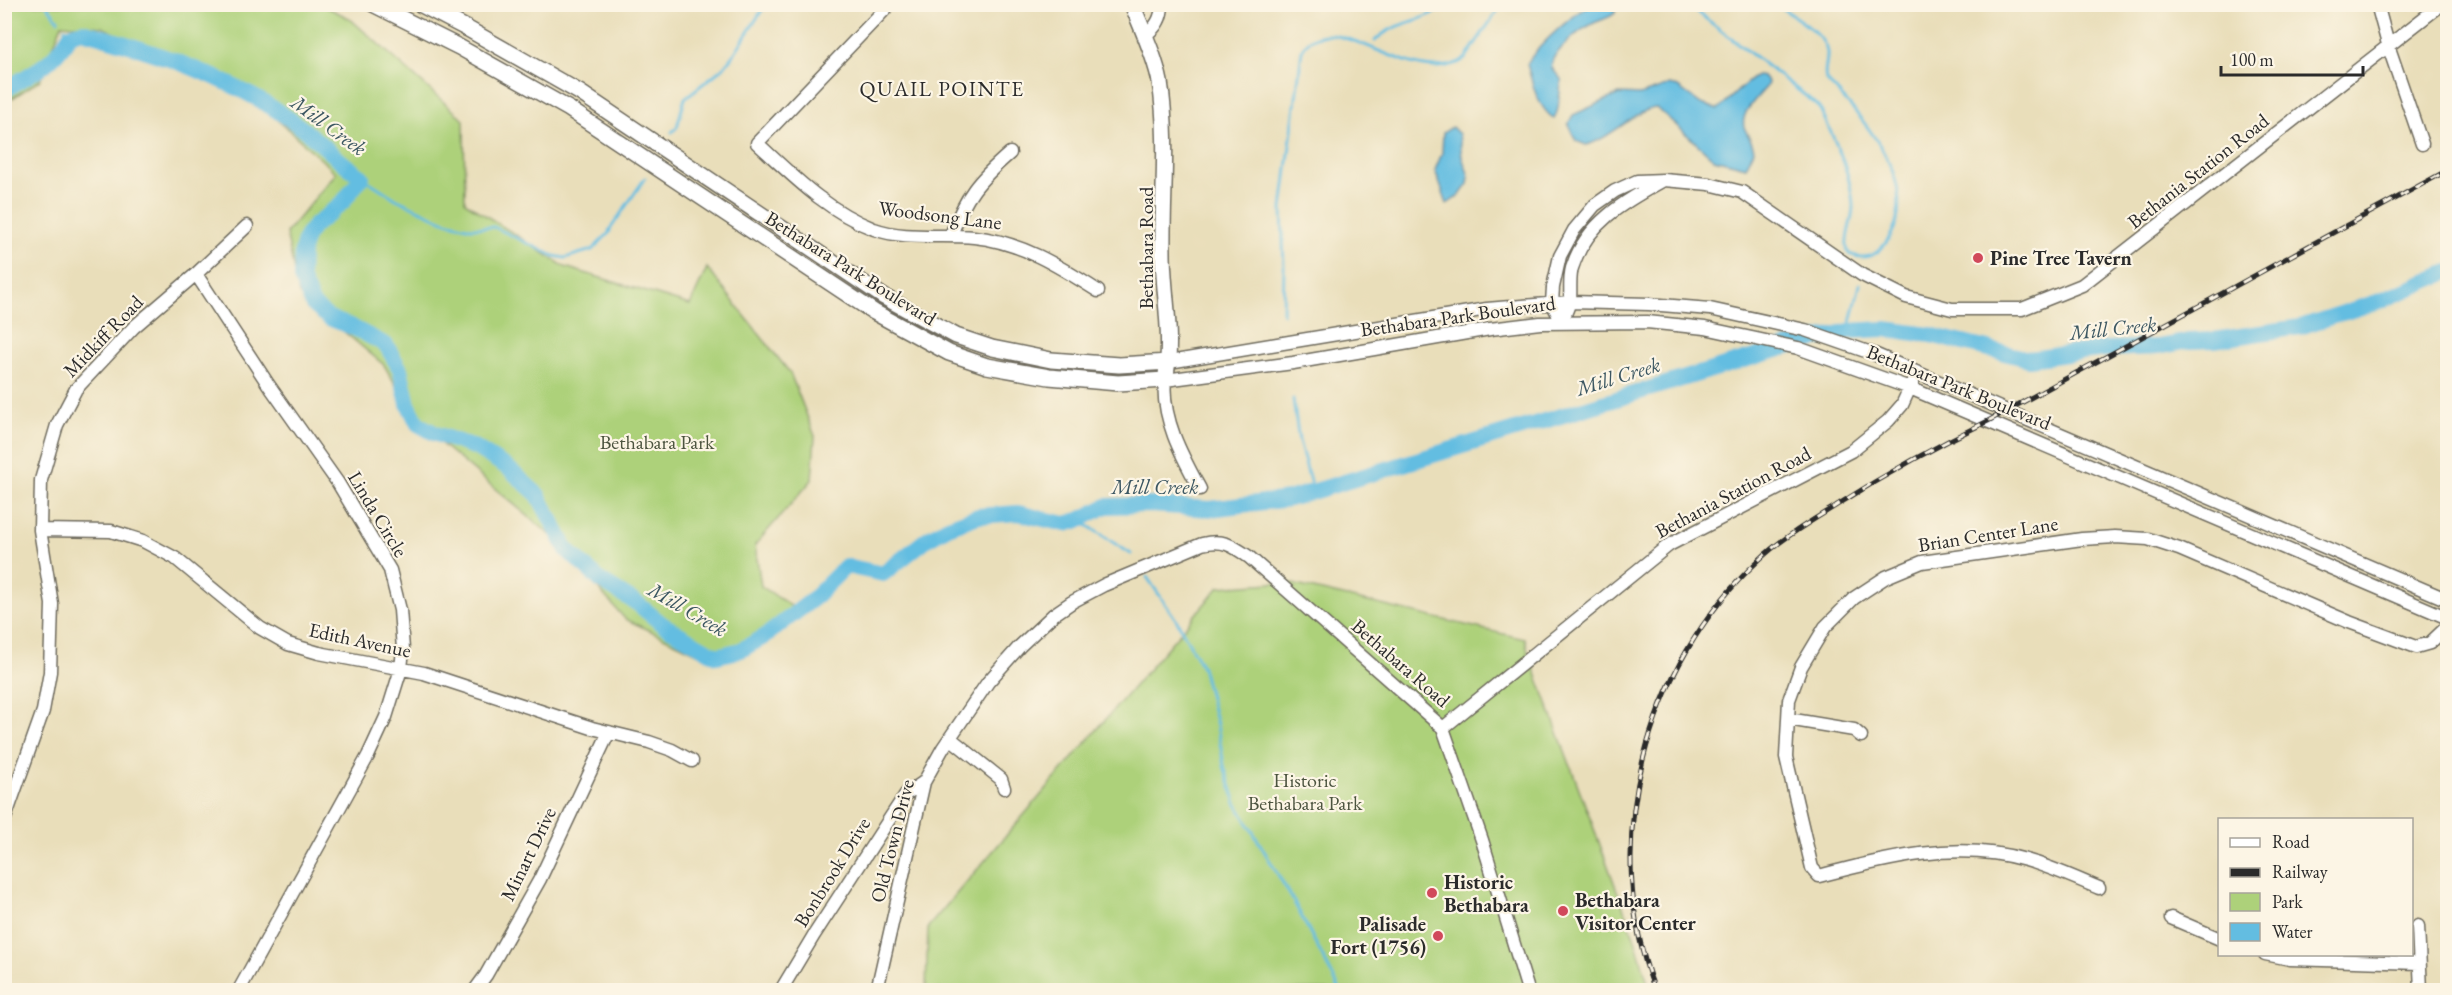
<svg xmlns="http://www.w3.org/2000/svg" width="2452" height="995" viewBox="0 0 2452 995" font-family="'EB Garamond',serif">
	<style>
		.green { fill: #add17a; stroke: #6c7e52; stroke-width: 1.5 }
		.water { fill: #63bde1; stroke: #477486; stroke-width: 1.5 }
		.lines { fill: none; stroke-linecap: round; stroke-linejoin: round }
		.stream { stroke: #63bde1; stroke-width: 3 }
		.river { stroke: #63bde1; stroke-width: 16 }
		.minor-casing { stroke: #6e6a5d; stroke-width: 15 }
		.major-casing { stroke: #6e6a5d; stroke-width: 18 }
		.minor { stroke: #fff; stroke-width: 12 }
		.major { stroke: #fff; stroke-width: 15 }
		.rail-casing { stroke: #2b2b2b; stroke-width: 5 }
		.rail { stroke: #fcf5e5; stroke-width: 3; stroke-dasharray: 9; stroke-linecap: butt }
		.poi-dot { fill: #d1495b; stroke: #fcf5e5; stroke-width: 2 }
		.labels { text-anchor: middle; dominant-baseline: central; stroke-width: 4.5; stroke-linejoin: round; paint-order: stroke }
		.street-label { font-size: 20px; fill: #2b2b2b; stroke: #fcf5e5 }
		.poi-label { font-size: 20px; font-weight: bold; fill: #2b2b2b; stroke: #fcf5e5; text-anchor: start }
		.park-label { font-size: 20px; fill: #4c543f; stroke: #fcf5e5 }
		.neighbourhood-label { font-size: 21px; letter-spacing: 1.5px; fill: #2b2b2b; stroke: #fcf5e5 }
		.water-label { font-size: 21px; font-style: italic; fill: #3c5762; stroke: #fcf5e5 }
	</style>
	<rect width="100%" height="100%" fill="#fcf5e5"/>
	<filter id="ink" filterUnits="userSpaceOnUse"><feTurbulence type="fractalNoise" baseFrequency=".0167" numOctaves="2"/><feDisplacementMap in="SourceGraphic" scale="12" xChannelSelector="R" yChannelSelector="G"/><feConvolveMatrix kernelMatrix="1 2 1 2 8 2 1 2 1" color-interpolation-filters="sRGB"/></filter>
	<filter id="wash" filterUnits="userSpaceOnUse"><feTurbulence type="fractalNoise" baseFrequency=".008" numOctaves="4" result="noise"/><feDisplacementMap in="SourceGraphic" scale="24" xChannelSelector="R" yChannelSelector="G"/><feGaussianBlur stdDeviation="1.35" result="paint"/><feColorMatrix in="noise" values="0 0 0 0 0 0 0 0 0 0 0 0 0 0 0 0 0 1.4 0 .05"/><feComposite in="paint" operator="in"/></filter>
	<g filter="url(#wash)">
		<rect width="100%" height="100%" fill="#e9deba"/>
		<path class="green" d="M320 4 349 18 464 120 465 202 565 267 690 305 707 268 790 373 815 436 812 480 755 545 761 586 803 614 755 646 710 659 625 619 553 537 420 426 384 365 299 294 286 233 336 173 254 98 102 27 62 24 40 80 5 103V5Z
			M1284 582 1525 639 1528 652 1634 936 1650 990H926L928 927 1219 587Z"/>
		<path class="water" d="M1590 5H1616L1615 13C1608 19 1602 19 1594 23 1579 30 1564 44 1554 57 1547 71 1557 71 1562 81 1558 93 1561 108 1554 119 1536 105 1533 85 1527 64 1537 46 1572 15 1590 5Z
			M1758 75 1763 76 1768 82 1767 86C1759 96 1740 112 1744 127 1747 135 1753 141 1754 150L1746 167 1714 159 1657 108C1638 108 1609 140 1586 145L1576 141 1568 124 1573 115 1619 94 1640 95 1669 85 1678 87 1701 104 1718 109C1732 98 1742 84 1758 75Z
			M1452 127 1459 134 1462 157 1469 176 1468 184 1460 195 1447 204 1435 170 1442 153 1443 133Z"/>
		<g class="lines">
			<path class="stream" d="M46 4 58 20
				M1687 4 1816 104 1821 111C1835 141 1850 170 1853 204 1854 220 1842 240 1849 254 1864 260 1875 257 1885 244 1927 189 1864 118 1826 80 1823 70 1828 62 1827 52 1825 33 1791 15 1776 4
				M65 28 70 35
				M1375 41C1391 22 1425 23 1447 4
				M672 132 677 127 685 98 723 68 734 54 766 4
				M362 177 396 199 446 222 471 228 494 227 554 256 565 258 592 250 610 232 609 231 645 178
				M1283 314 1284 268 1282 209 1302 50C1331 0 1411 94 1465 59L1502 4
				M1849 331 1860 284
				M1293 399 1299 441 1313 492
				M1079 520 1131 554
				M1147 577 1177 621 1202 667 1217 725 1224 766 1236 803 1294 902 1340 990"/>
			<path class="river" d="M4 91C33 70 51 68 70 35L82 31C153 51 230 77 291 120 316 137 336 160 362 177L343 202 314 226 306 237 302 251 301 278 313 305 329 318 352 327 386 345 400 369 408 404 418 424 436 434 476 448 508 468 538 495 567 550 601 581 638 604 662 624 717 656 741 650 764 637 812 600 846 566 883 574 927 539 948 527 978 516 1018 513 1065 524 1079 520 1106 506 1151 505 1210 509 1289 499 1800 343 1849 331 1885 329 1930 335 2029 359 2105 349 2158 347 2189 341 2214 340 2300 327 2383 300 2448 272"/>
		</g>
	</g>
	<g filter="url(#ink)">
		<g class="lines">
			<defs>
				<path id="minor" d="M890 4 757 143C793 176 827 211 874 229 905 240 941 234 974 237 1021 242 1059 266 1098 291
					M2377 4 2389 48 2422 144
					M1145 35C1156 28 1162 18 1162 4
					M951 235C966 195 978 181 1010 153
					M196 274 268 384 338 483 390 570 400 610 403 649 401 669 386 717 368 756 239 990
					M1562 322 1552 303 1553 287 1560 256 1574 230 1595 205 1615 191 1637 181 1664 180 1709 184 1742 192 1862 275 1906 297 1952 309H2022L2082 285 2442 4
					M1562 322C1564 315 1569 307 1570 300 1571 289 1569 279 1572 268 1586 223 1624 202 1662 181
					M1169 362 1487 309 1570 302 1649 304 1710 309 1805 330 1874 354 2448 600
					M1200 489C1182 456 1161 418 1165 380L1293 363 1490 329 1540 323 1647 322 1705 328 1798 348 1910 388 2448 618
					M40 530 111 531 143 541 175 558 260 628 288 644 319 653 424 673 592 728 649 742 672 750 692 761
					M1788 719 1854 730 1861 736
					M1443 728 1669 545 1851 451 1888 421 1902 405 1913 381
					M950 738 1001 779 1004 788
					M4 821 43 711 50 672 52 604 40 530 41 480 57 425 76 389 134 327 196 274 247 226
					M2099 888C2075 878 2051 867 2026 860 1957 840 1887 858 1819 876L1812 868 1786 757 1789 700 1801 667 1825 627 1854 598 1886 577 1922 562 2082 539 2115 537 2148 539 2179 549 2349 622 2416 647 2430 643 2448 626
					M2171 918 2220 939
					M2418 926 2421 990
					M2265 954 2290 959 2419 963
					M475 990 486 975 540 879 609 732
					M781 990 814 935 894 812 906 794 924 782
					M877 990 924 782 943 748 988 682 1020 646 1053 615 1072 602 1104 585 1202 544C1223 539 1232 545 1249 557L1443 728 1482 840 1528 990"/>
				<path id="major" d="M373 4 459 47 569 109 874 312 949 353 987 366 1049 377 1118 383 1165 380C1174 338 1163 294 1163 252 1162 194 1169 140 1160 82 1155 56 1142 29 1132 4
					M420 4 468 29 579 92 884 297 956 336 992 348 1051 360 1119 365 1169 362"/>
			</defs>
			<use href="#minor" class="minor-casing"/>
			<use href="#major" class="major-casing"/>
			<use href="#minor" class="minor"/>
			<use href="#major" class="major"/>
			<defs>
				<path id="rail" d="M1655 990C1599 845 1644 666 1759 560 1782 538 1810 522 1837 505 1886 474 1936 446 1988 421L2448 170"/>
			</defs>
			<use href="#rail" class="rail-casing"/>
			<use href="#rail" class="rail"/>
		</g>
	</g>
	<g class="poi-dot">
		<circle cx="1978" cy="258" r="6"/>
		<circle cx="1432" cy="893" r="6"/>
		<circle cx="1563" cy="911" r="6"/>
		<circle cx="1438" cy="936" r="6"/>
	</g>
	<g class="labels">
		<g class="street-label">
			<text transform="translate(2198 171) rotate(-38)">Bethania Station Road</text>
			<text transform="translate(940 215) rotate(7)">Woodsong Lane</text>
			<text transform="translate(1146 248) rotate(-90)">Bethabara Road</text>
			<text transform="translate(851 268) rotate(32)">Bethabara Park Boulevard</text>
			<text transform="translate(1458 316) rotate(-8)">Bethabara Park Boulevard</text>
			<text transform="translate(103 336) rotate(-46)">Midkiff Road</text>
			<text transform="translate(1959 387) rotate(22)">Bethabara Park Boulevard</text>
			<text transform="translate(1733 492) rotate(-28)">Bethania Station Road</text>
			<text transform="translate(378 514) rotate(59)">Linda Circle</text>
			<text transform="translate(1988 534) rotate(-9)">Brian Center Lane</text>
			<text transform="translate(360 640) rotate(12)">Edith Avenue</text>
			<text transform="translate(1401 663) rotate(41)">Bethabara Road</text>
			<text transform="translate(892 841) rotate(-76)">Old Town Drive</text>
			<text transform="translate(528 854) rotate(-64)">Minart Drive</text>
			<text transform="translate(832 872) rotate(-58)">Bonbrook Drive</text>
		</g>
		<g class="poi-label">
			<text x="1990" y="258">Pine Tree Tavern</text>
			<text x="1444" y="882">Historic<tspan x="1444" dy="23">Bethabara</tspan></text>
			<text x="1575" y="900">Bethabara<tspan x="1575" dy="23">Visitor Center</tspan></text>
			<text x="1426" y="924" text-anchor="end">Palisade<tspan x="1426" dy="23">Fort (1756)</tspan></text>
		</g>
		<g class="park-label">
			<text x="657" y="442">Bethabara Park</text>
			<text x="1305" y="780">Historic<tspan x="1305" dy="23">Bethabara Park</tspan></text>
		</g>
		<g class="neighbourhood-label">
			<text x="942" y="88">QUAIL POINTE</text>
		</g>
		<g class="water-label">
			<text transform="translate(329 125) rotate(36)">Mill Creek</text>
			<text transform="translate(2113 328) rotate(-6)">Mill Creek</text>
			<text transform="translate(1618 376) rotate(-17)">Mill Creek</text>
			<text x="1155" y="486">Mill Creek</text>
			<text transform="translate(688 609) rotate(30)">Mill Creek</text>
		</g>
	</g>
	<rect width="2452" height="995" fill="none" stroke="#fcf5e5" stroke-width="24"/>
	<rect x="2218" y="818" width="195" height="138" fill="#fcf5e5" stroke="#a8a49b" stroke-width="1.5"/>
	<rect x="2230" y="838" width="30" height="9" fill="#ffffff" stroke="#a8a49b" stroke-width="1.5"/>
	<text x="2272" y="848" font-size="18" fill="#2b2b2b">Road</text>
	<rect x="2230" y="868" width="30" height="9" fill="#2b2b2b" stroke="#a8a49b" stroke-width="1.5"/>
	<text x="2272" y="878" font-size="18" fill="#2b2b2b">Railway</text>
	<rect x="2230" y="893" width="30" height="18" fill="#add17a" stroke="#a8a49b" stroke-width="1.5"/>
	<text x="2272" y="908" font-size="18" fill="#2b2b2b">Park</text>
	<rect x="2230" y="923" width="30" height="18" fill="#63bde1" stroke="#a8a49b" stroke-width="1.5"/>
	<text x="2272" y="938" font-size="18" fill="#2b2b2b">Water</text>
	<path d="M2221 66v9h142v-9" fill="none" stroke="#2b2b2b" stroke-width="3"/>
	<text x="2230" y="66" font-size="18" fill="#2b2b2b" stroke="#fcf5e5" stroke-width="4.5" paint-order="stroke">100 m</text>
</svg>
